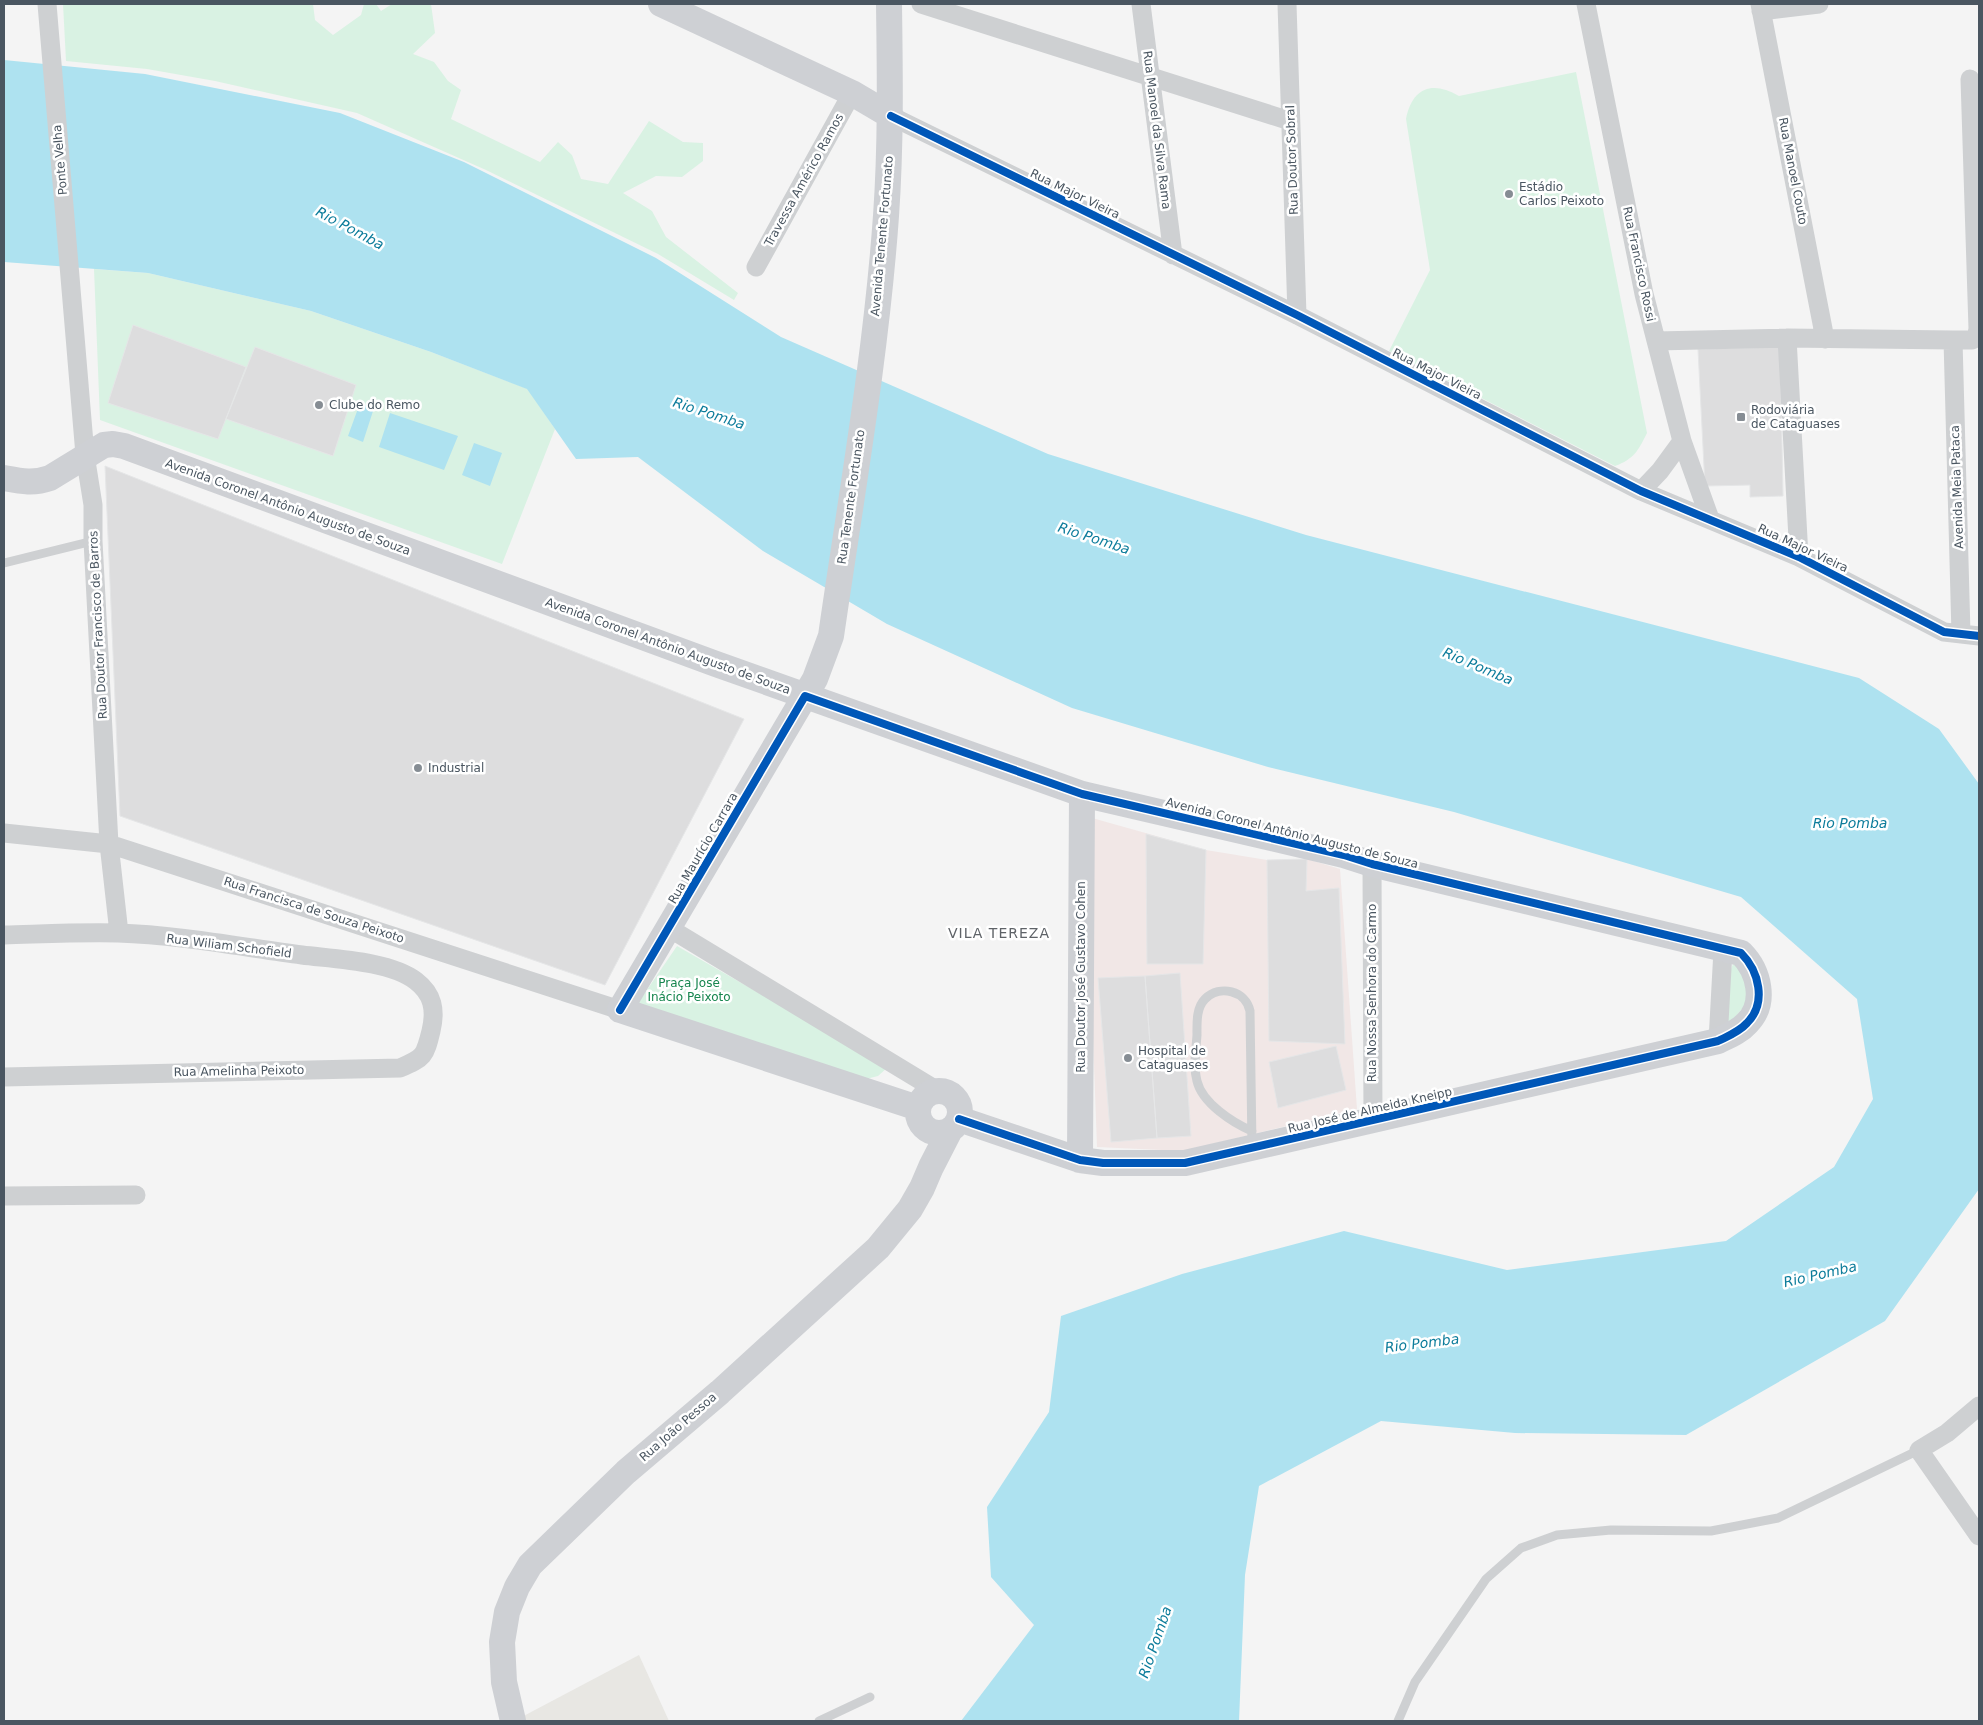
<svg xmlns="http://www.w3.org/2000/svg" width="1983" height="1725" viewBox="0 0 1983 1725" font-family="'DejaVu Sans',sans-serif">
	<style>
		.commercial { fill: #e8e7e3 }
		.medical { fill: #f1e7e6 }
		.green { fill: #d9f2e3 }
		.water { fill: #aee2f0 }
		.building { fill: #ddddde; stroke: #e5e6e7 }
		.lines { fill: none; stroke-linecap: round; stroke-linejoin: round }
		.lane { stroke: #ced0d2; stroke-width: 9 }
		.street { stroke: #ced0d2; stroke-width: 19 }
		.secondary { stroke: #ced0d4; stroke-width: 26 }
		.cycleway-casing { stroke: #fff; stroke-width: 11 }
		.cycleway { stroke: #0057b8; stroke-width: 8 }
		.poi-dot { fill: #868d94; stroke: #fff; stroke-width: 2 }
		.labels { text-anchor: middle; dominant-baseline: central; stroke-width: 5; stroke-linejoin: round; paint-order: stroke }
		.street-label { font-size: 12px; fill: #4a5661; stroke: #fff }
		.poi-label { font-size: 12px; fill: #4a5661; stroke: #fff; text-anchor: start }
		.park-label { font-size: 12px; fill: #17864f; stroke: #fff }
		.water-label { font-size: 14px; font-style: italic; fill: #0c7c9b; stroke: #fff }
		.neighbourhood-label { font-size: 14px; letter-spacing: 1px; fill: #5f6368; stroke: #fff }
	</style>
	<rect width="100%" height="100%" fill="#f4f4f4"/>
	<path class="commercial" d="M639 1655 669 1721H516V1720Z"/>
	<path class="medical" d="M1085 816 1206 850 1267 860 1307 859 1340 869 1357 1109 1183 1151 1097 1147Z"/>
	<path class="green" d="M63 4H313L315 20 333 35 361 15 364 4H376L381 11 392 4H431L435 33 413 54 434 62 448 81 461 90 451 119 540 162 558 142 572 155 581 179 608 184 649 121 683 142 703 143V161L682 177 656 176 623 193 652 211 666 237 738 293 734 300 658 254 486 170 357 113 215 81 147 69 66 61Z
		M1576 72 1647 433C1638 451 1634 459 1615 466L1389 351 1430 270 1406 119C1412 88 1432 80 1459 96Z
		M94 269 148 273 311 311 431 352 528 389 555 429 502 564 100 420Z
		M677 946 888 1067 878 1076 862 1080 636 1006Z
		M1733 964 1753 976 1755 993 1722 1033 1727 979Z"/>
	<path class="water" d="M4 60 145 74 340 113 464 162 656 258 781 337 1048 454 1306 535 1859 678 1939 729 1979 784V1189L1885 1321 1686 1435 1515 1433 1381 1421 1259 1486 1245 1575 1239 1721H961L1034 1625 991 1577 987 1507 1049 1412 1061 1316 1182 1274 1344 1231 1507 1270 1726 1241 1834 1167 1873 1099 1857 999 1741 897 1454 812 1268 767 1072 708 887 624 763 551 638 457 576 459 527 389 431 352 311 311 148 273 4 262Z
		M360 403 374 408 363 442 348 436Z
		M390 413 458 436 444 470 379 447Z
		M474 443 502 453 490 486 462 475Z"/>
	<path class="building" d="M133 325 246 367 218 439 108 403Z
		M255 347 356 385 333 456 226 419Z
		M1780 347 1783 496 1750 497V485L1705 486 1698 349Z
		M105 466 744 719 605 985 120 816Z
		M1146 834 1206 850 1203 964H1147Z
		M1307 859 1306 891 1339 888 1345 1044 1269 1041 1267 860Z
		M1180 973 1191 1136 1157 1138 1145 976Z
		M1145 976 1157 1138 1111 1142 1098 978Z
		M1336 1046 1346 1090 1278 1108 1269 1062Z"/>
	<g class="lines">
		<path class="lane" d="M4 563 93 541
			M1252 1131C1233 1123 1202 1103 1197 1081 1193 1066 1196 1050 1197 1035 1197 1023 1196 1008 1205 999 1220 984 1246 991 1250 1011L1252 1146
			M819 1721 870 1697
			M1398 1721 1415 1682 1486 1579 1521 1548 1557 1535 1611 1530 1711 1531 1778 1518 1919 1450"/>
		<path class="street" d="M47 4 85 455 93 505V541L109 844 119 933
			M921 4 1290 121
			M1141 4 1173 255
			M1287 4 1297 315
			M1586 4 1644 294 1682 441 1710 519
			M1760 4 1825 339
			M1761 11 1819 4
			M891 116 1297 315 1641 491 1799 557 1944 632 1979 636
			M756 267 852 93
			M1787 338 1799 557
			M1953 340 1961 634
			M1656 341 1787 338 1953 340H1972L1976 338 1978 329 1970 79
			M1641 491 1660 471 1682 441
			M4 833 109 844 620 1010
			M1372 864 1373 1122
			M669 928 938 1091
			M4 935C42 934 80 932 118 933 179 935 241 947 302 955 334 959 390 961 416 981 433 994 436 1010 431 1031 425 1056 424 1058 400 1068L4 1077
			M1718 1041 1723 950
			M4 1196 136 1195
			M1979 1406 1947 1433 1919 1450 1979 1536"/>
		<path class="secondary" d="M661 4 852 93 891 116
			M889 4C890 75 891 145 886 216 876 357 851 497 831 636L815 679 620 1010 918 1108
			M4 478C20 481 33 484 50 478L104 445 113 444 124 446 716 664 1082 794 1344 855 1372 864 1741 953C1759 971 1767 1003 1747 1023 1739 1032 1728 1036 1718 1041L1185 1163H1103L1080 1160 959 1119
			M918 1112a21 21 0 1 1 42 0a21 21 0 1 1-42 0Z
			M1080 1160 1082 794
			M513 1721 504 1682 502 1642 507 1612 517 1587 530 1565 626 1472 720 1392 878 1248 910 1209 922 1188 931 1167 950 1130"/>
		<defs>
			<path id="cycleway" d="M891 116 1297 315 1641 491 1799 557 1944 632 1979 636
				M620 1010 805 696 1082 794 1344 855 1372 864 1741 953C1759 971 1767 1003 1747 1023 1739 1032 1728 1036 1718 1041L1185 1163H1103L1080 1160 959 1119"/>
		</defs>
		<use href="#cycleway" class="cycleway-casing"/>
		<use href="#cycleway" class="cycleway"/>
	</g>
	<g class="poi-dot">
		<circle cx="1509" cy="194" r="5"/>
		<circle cx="319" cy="405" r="5"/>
		<rect x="1736" y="412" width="10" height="10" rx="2.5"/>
		<circle cx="418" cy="768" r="5"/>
		<circle cx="1128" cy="1058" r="5"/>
	</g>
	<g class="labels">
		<g class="street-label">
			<text transform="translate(1157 130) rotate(83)">Rua Manoel da Silva Rama</text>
			<text transform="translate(60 160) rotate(-95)">Ponte Velha</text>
			<text transform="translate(1292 160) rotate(-92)">Rua Doutor Sobral</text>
			<text transform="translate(1793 171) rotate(79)">Rua Manoel Couto</text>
			<text transform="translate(804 180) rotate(-61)">Travessa Américo Ramos</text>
			<text transform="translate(1075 194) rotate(26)">Rua Major Vieira</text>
			<text transform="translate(882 236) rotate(-85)">Avenida Tenente Fortunato</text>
			<text transform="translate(1639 264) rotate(78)">Rua Francisco Rossi</text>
			<text transform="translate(1437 374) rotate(27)">Rua Major Vieira</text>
			<text transform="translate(1957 487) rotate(-92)">Avenida Meia Pataca</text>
			<text transform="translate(851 497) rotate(-82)">Rua Tenente Fortunato</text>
			<text transform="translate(288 507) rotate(20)">Avenida Coronel Antônio Augusto de Souza</text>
			<text transform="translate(1803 548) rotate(25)">Rua Major Vieira</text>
			<text transform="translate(98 625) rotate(-93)">Rua Doutor Francisco de Barros</text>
			<text transform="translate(668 646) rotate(20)">Avenida Coronel Antônio Augusto de Souza</text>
			<text transform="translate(1292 833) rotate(14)">Avenida Coronel Antônio Augusto de Souza</text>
			<text transform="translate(703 848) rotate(-60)">Rua Maurício Carrara</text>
			<text transform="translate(314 910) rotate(18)">Rua Francisca de Souza Peixoto</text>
			<text transform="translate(229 946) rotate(7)">Rua Wiliam Schofield</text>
			<text transform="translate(1081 977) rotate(-90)">Rua Doutor José Gustavo Cohen</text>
			<text transform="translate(1372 993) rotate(-90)">Rua Nossa Senhora do Carmo</text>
			<text transform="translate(239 1071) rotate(-1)">Rua Amelinha Peixoto</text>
			<text transform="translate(1370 1110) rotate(-13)">Rua José de Almeida Kneipp</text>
			<text transform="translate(678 1427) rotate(-41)">Rua João Pessoa</text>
		</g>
		<g class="poi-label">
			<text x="1519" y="187">Estádio<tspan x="1519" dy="14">Carlos Peixoto</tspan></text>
			<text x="329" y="405">Clube do Remo</text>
			<text x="1751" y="410">Rodoviária<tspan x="1751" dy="14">de Cataguases</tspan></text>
			<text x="428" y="768">Industrial</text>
			<text x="1138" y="1051">Hospital de<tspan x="1138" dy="14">Cataguases</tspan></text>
		</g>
		<g class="park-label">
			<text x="689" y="983">Praça José<tspan x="689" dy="14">Inácio Peixoto</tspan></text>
		</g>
		<g class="water-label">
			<text transform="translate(350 228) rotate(28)">Rio Pomba</text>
			<text transform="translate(709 413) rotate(18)">Rio Pomba</text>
			<text transform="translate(1094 538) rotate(18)">Rio Pomba</text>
			<text transform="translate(1478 666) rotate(23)">Rio Pomba</text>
			<text x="1850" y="823">Rio Pomba</text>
			<text transform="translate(1820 1274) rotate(-13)">Rio Pomba</text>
			<text transform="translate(1422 1343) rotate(-7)">Rio Pomba</text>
			<text transform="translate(1155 1642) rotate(-71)">Rio Pomba</text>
		</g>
		<g class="neighbourhood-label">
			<text x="999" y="933">VILA TEREZA</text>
		</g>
	</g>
	<rect width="1983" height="1725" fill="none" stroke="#4a5661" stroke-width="10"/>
</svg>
